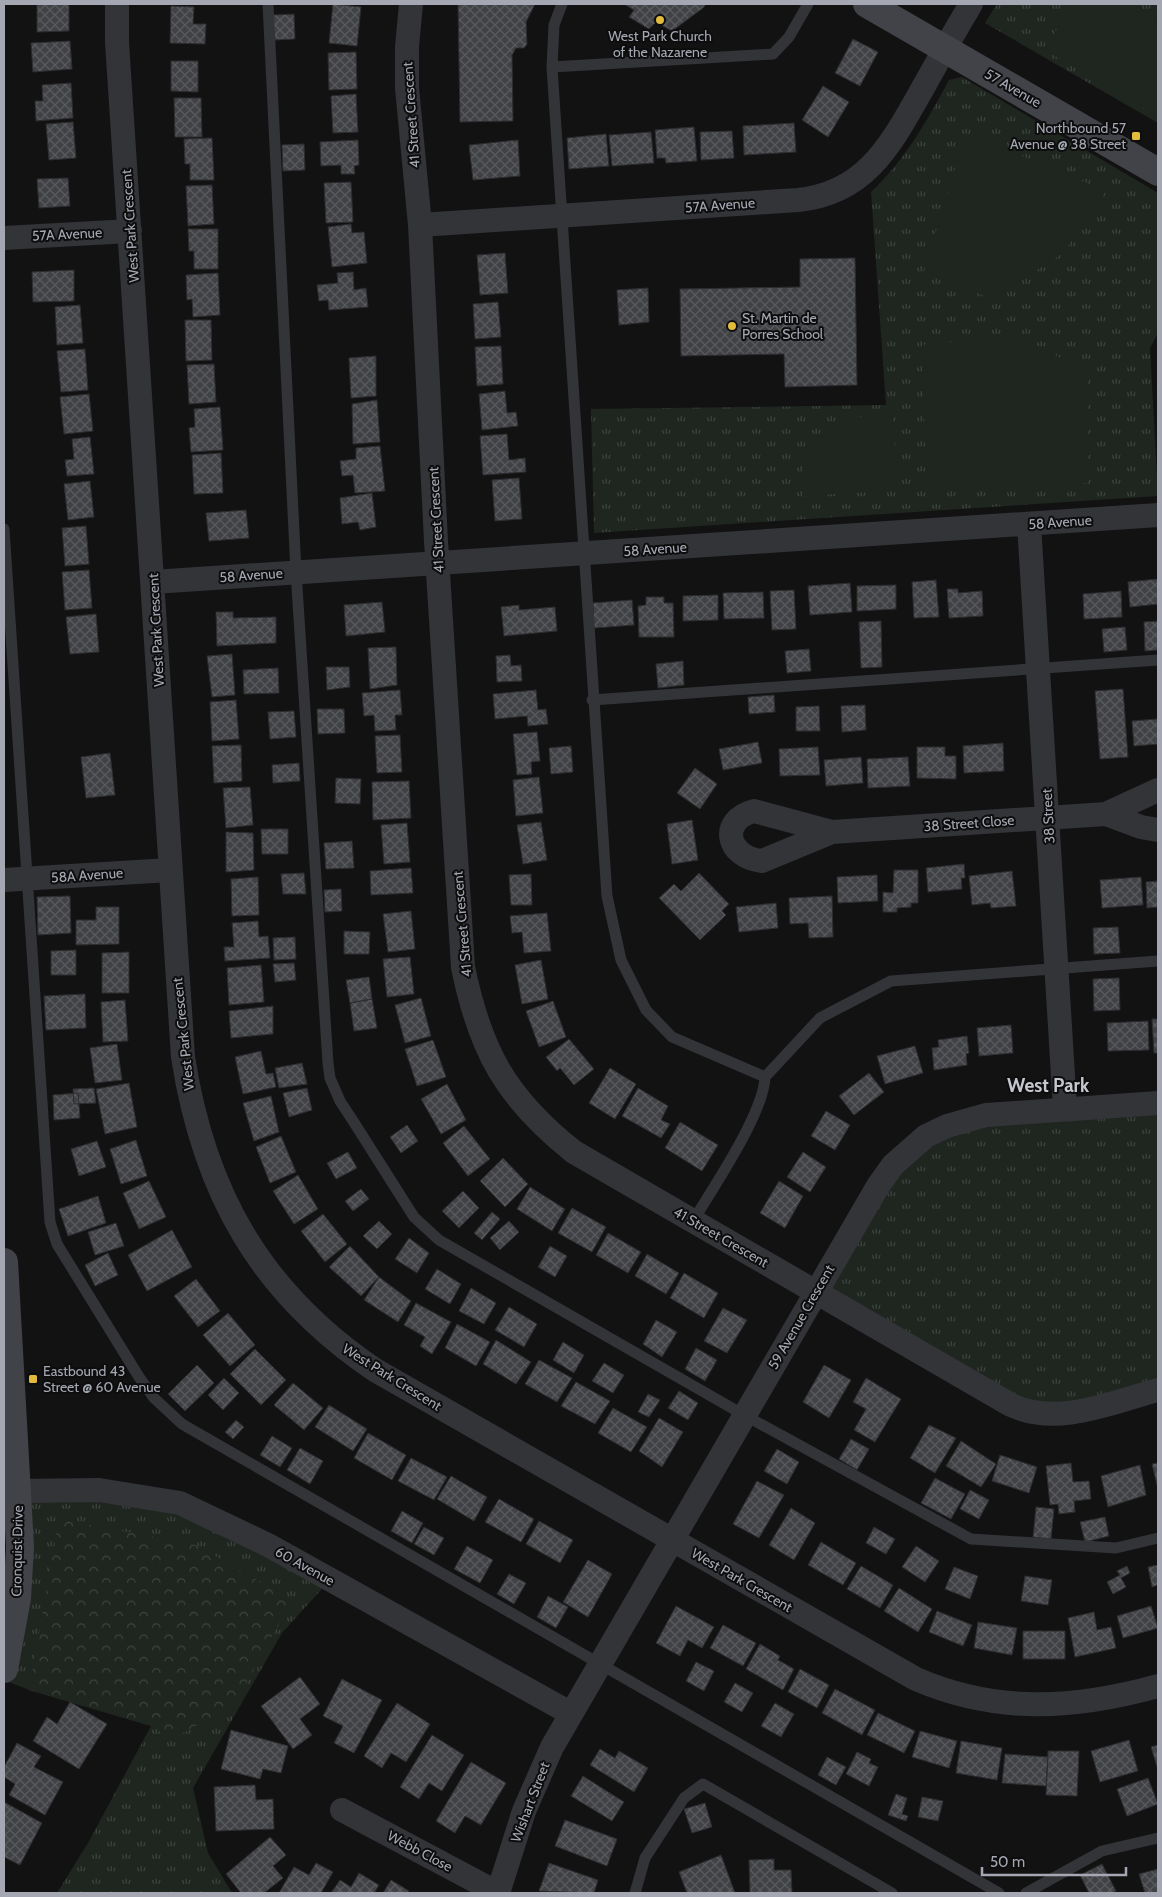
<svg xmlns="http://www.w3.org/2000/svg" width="1162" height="1897" viewBox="0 0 1162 1897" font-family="Cabin,sans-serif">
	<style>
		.grass { fill: url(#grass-tufts) }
		.forest { fill: url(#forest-crowns) }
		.garden { fill: #1f2620 }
		.building { fill: url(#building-cross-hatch); stroke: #2d2c2f }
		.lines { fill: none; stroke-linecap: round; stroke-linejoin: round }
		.lane { stroke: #333438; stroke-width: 11 }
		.street { stroke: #333438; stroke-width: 24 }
		.secondary { stroke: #424348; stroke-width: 28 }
		.poi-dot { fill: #e2bb3c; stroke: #0d0d0e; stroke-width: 2 }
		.labels { text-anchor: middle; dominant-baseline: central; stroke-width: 4; stroke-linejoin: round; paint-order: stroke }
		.poi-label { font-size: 14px; fill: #a5a8b3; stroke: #0d0d0e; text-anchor: start }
		.street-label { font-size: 14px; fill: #a5a8b3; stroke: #0d0d0e }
		.district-label { font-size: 19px; font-weight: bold; fill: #c5c7cf; stroke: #0d0d0e }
	</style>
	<defs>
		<pattern id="grass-tufts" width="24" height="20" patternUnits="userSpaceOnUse" patternTransform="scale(1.25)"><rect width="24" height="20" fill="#1f2620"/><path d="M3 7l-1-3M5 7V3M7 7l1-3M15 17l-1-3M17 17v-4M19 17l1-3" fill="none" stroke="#3d433e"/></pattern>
		<pattern id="forest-crowns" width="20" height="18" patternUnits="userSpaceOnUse" patternTransform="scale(1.25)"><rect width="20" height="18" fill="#1f2620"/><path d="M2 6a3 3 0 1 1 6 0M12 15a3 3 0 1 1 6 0" fill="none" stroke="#3d433e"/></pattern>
		<pattern id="building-cross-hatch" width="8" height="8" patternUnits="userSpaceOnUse" patternTransform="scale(1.25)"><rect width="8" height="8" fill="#414246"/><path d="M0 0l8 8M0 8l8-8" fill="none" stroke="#595a5e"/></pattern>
	</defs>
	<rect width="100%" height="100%" fill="#121213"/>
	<path class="grass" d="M997 4H1158V123L985 23Z
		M962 77 1158 193V333L1150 348 1158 496 594 533 591 409 886 405 871 192C905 160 927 121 949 80Z
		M1158 1103V1390L1048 1414 815 1292 878 1186 947 1126Z
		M18 1491 180 1503 330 1580 282 1633 193 1788 208 1853 232 1893H57L88 1843 151 1726 29 1690 4 1680Z"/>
	<path class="forest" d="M59 1519 196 1545 292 1600 235 1704 171 1740 152 1726 29 1690Z"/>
	<path class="garden" d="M1071 4H1124L1158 24V117L1045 50Z
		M981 139 1106 191 1063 253 992 299 924 271 962 145Z
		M1017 335 1087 372V483L939 489 926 479 922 345Z
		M892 412 898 490 802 496V453L842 420Z"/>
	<path class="building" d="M37 4H69V31L37 32Z
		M333 4 361 7 357 46 329 43Z
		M458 4H535L526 22 527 44 524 48H516L512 55 513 121 460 122Z
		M624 4H706L703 8 672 31 656 22 649 29 629 17 634 10Z
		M171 6 194 7 193 24H206L205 44 170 43Z
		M294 14 295 39 274 40 273 15Z
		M853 39 878 52 860 86 835 73Z
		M70 41 72 69 33 72 31 43Z
		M356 52 357 89 329 90 328 53Z
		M171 61H198V92L171 91Z
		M71 83 73 118 36 121 35 101H43L42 85Z
		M823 86 849 102 828 137 802 120Z
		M356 94 358 132 333 133 331 96Z
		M174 98H201L202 137H175Z
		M73 122 76 158 49 160 46 124Z
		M794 123 796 152 744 155 743 126Z
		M694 127 697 161 666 163 665 158H657L655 130Z
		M732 131 734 158 701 160 700 132Z
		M651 132 654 163 612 166 609 135Z
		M606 134 609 166 569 169 567 138Z
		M212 138 214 180H190V164H185L184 139Z
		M358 140 359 165 354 166 355 174H341V165L321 166 320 142Z
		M518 140 520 176 473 180 469 145Z
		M304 144 305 170 283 171 282 145Z
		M68 178 70 206 39 208 37 179Z
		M351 182 353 222 326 223 324 183Z
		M212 185 214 224 188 226 186 186Z
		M351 224 352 233 364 232 367 263 332 267 328 227Z
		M188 229H218V269H194V251H189Z
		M505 253 508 293 480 295 477 255Z
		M855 258 857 385 785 387 784 354 681 356 680 289 800 287V259Z
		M74 270V301L33 302 32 272Z
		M353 272 354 290 366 288 368 307 329 310 328 300 319 301 317 285 338 283 337 273Z
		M218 273 220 315 193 317 192 299 187 300 186 275Z
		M648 288 649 322 619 325 617 290Z
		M498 302 501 337 475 339 473 304Z
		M80 305 83 343 57 345 55 307Z
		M185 320H211L212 360 186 361Z
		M501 346 503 384 477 386 475 347Z
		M85 349 88 390 61 392 57 351Z
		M376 356V396L351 398 349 358Z
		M214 364 216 402 189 404 187 365Z
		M505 391 507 413 516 412 518 426 482 430 479 394Z
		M89 394 93 431 64 434 60 397Z
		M377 400 380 442 353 444 352 404Z
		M220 407 223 450 191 452 189 428 195 427 194 409Z
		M507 434 509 460 525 458 526 472 483 475 480 436Z
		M90 437 94 474 67 476 65 460 74 459 72 439Z
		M380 446 385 491 355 493 353 475 342 476 340 461 356 459V448Z
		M221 453 223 493 194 494 192 455Z
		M519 478 522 519 495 521 492 480Z
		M90 481 94 517 68 520 64 484Z
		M372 493 376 527 360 530 358 522 342 524 340 498Z
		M246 510 249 538 209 541 206 513Z
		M86 526 89 564 65 566 62 528Z
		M89 570 92 608 65 610 62 572Z
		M1158 579V604L1130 607 1128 582Z
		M936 580 939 617 914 618 912 582Z
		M850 583 852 612 810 615 808 586Z
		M896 585V609L857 611V586Z
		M947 589H958V593L982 591 983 616 949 618Z
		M794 590 796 629 772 630 770 591Z
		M1121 591 1122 617 1084 619 1083 594Z
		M763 592 764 618 724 619 723 593Z
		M718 595V620L683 621V596Z
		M646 597H664V603H673L674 637H639L638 606 646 605Z
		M632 600 634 625 594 628 593 603Z
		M382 602 385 632 346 636 344 605Z
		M519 605V610L555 607 557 631 504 636 501 607Z
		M216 612H233V618L276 617V643L217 646Z
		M96 614 99 652 70 654 66 617Z
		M881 621 882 667 861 668 859 622Z
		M1158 621V650L1145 651 1144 622Z
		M1125 627 1127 650 1104 652 1102 629Z
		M396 647 397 685 370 689 368 648Z
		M809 649 811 671 787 673 785 651Z
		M232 654 235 695 212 697 207 656Z
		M510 655 511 666 521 665 522 681 497 682 496 656Z
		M683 661 684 685 658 688 656 664Z
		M326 667H349L350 687 327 690Z
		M278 668 279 693 244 694 243 670Z
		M1123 689 1128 757 1100 759 1095 691Z
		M400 690 402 715H395L396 730 375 731 374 715 364 716 362 693Z
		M536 690 538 710 546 709 548 724 528 726 527 716 495 719 493 694Z
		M774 695 775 712 749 714 748 697Z
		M236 700 239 739 212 741 210 702Z
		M865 705 866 730 842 732 841 706Z
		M819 706 820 731H796V707Z
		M317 709H344L345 733 318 734Z
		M294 711 296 737 270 739 268 712Z
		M1158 719V744L1134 746 1132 721Z
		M537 732 540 761 531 762 532 774 517 775 513 734Z
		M400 735 402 772 377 773 375 736Z
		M758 742 762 763 723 770 719 749Z
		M1003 743 1004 771 964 773 963 746Z
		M241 745 242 781 214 783 212 746Z
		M571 746 573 772 551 774 549 748Z
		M818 747 820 775 780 776 779 749Z
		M917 747H945V756H956V779L917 778Z
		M110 753 115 795 86 798 81 757Z
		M861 757 863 783 826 786 824 760Z
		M908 757 910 786 868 788 867 759Z
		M299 763 300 781 273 783 272 765Z
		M695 768 717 784 700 809 677 793Z
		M539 777 543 813 516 816 513 780Z
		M336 778 361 779 360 804 335 803Z
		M409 781 411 818 373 820 372 782Z
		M250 787 253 825 226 828 223 788Z
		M692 820 698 860 672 864 667 824Z
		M541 822 547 860 523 864 517 825Z
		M407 823 410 862 384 864 381 825Z
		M261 829H288V854H262Z
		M226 832 253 833 254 870 226 872Z
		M352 841 354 868 326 869 324 843Z
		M964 864 965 878H961L962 889 928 892 926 868Z
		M411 868 413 893 371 895 370 871Z
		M894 870H918V903H911V907L897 908V912H883V892L893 893Z
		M1012 871 1016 906 991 908 990 903 972 905 969 876Z
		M304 873 306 894H283L281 874Z
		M699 873 729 904 722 911 726 915 700 940 659 898 674 884 681 891Z
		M531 874 532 905H511L509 875Z
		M877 875 878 901 838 903 837 877Z
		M258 877 259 915 232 916 231 879Z
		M1141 877 1143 905 1102 908 1100 880Z
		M1158 881V907L1147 908 1146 882Z
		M341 889 342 911 325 912 324 890Z
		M70 896 71 933 38 935 37 897Z
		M832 896 833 937 809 938 808 923 790 924 789 898Z
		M776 903 778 928 739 932 736 907Z
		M96 907H119V944L76 945V920H96Z
		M411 911 415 949 388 952 383 914Z
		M547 913 551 951 524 953 522 932 512 933 510 916Z
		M258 921 259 937 268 936 270 958 225 961 224 947H234L232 923Z
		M1118 927 1120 953 1094 954 1093 928Z
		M344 931 370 932 369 954H344Z
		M295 937 296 959 274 960 273 938Z
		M76 950V975H51V951Z
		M129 952V993H102V953Z
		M410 957 414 994 387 997 383 959Z
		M541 960 548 999 522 1004 515 965Z
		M294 963 296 980 275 982 273 964Z
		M261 965 264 1002 229 1005 227 968Z
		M369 977 372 999 350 1003 346 980Z
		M1119 978 1120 1010 1094 1011 1093 979Z
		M85 994 86 1028 46 1030 44 996Z
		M421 998 431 1036 405 1043 395 1005Z
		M372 999 377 1028 354 1031 350 1003Z
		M125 1000 128 1041 103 1042 101 1002Z
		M553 1001 566 1037 539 1047 526 1011Z
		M273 1006V1034L231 1038 229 1011Z
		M1152 1019H1158V1053H1154Z
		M1148 1021 1149 1050 1108 1051 1107 1023Z
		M1011 1025 1013 1053 979 1056 977 1028Z
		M967 1036 969 1053 966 1054 967 1065 934 1070 932 1048 939 1047 938 1040Z
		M569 1039 594 1069 574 1085 560 1068 557 1071 546 1057Z
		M433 1040 446 1077 417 1086 405 1049Z
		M117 1044 122 1080 95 1083 90 1048Z
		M915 1046 923 1073 885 1084 877 1056Z
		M261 1051 266 1074 273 1073 276 1087 243 1094 235 1057Z
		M302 1063 307 1084 279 1088 275 1068Z
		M610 1068 636 1084 615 1119 589 1103Z
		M869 1073 884 1092 854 1115 839 1096Z
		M129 1083 137 1127 105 1134 96 1089Z
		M447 1084 466 1120 441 1134 421 1099Z
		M94 1088 96 1103 74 1104 73 1089Z
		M307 1088 312 1110 289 1117 283 1093Z
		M638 1088 668 1106 661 1120 670 1124 661 1138 622 1116Z
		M78 1093 80 1118 54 1120 53 1095Z
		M271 1096 279 1132 254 1141 243 1103Z
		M826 1111 850 1125 835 1150 811 1136Z
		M680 1122 718 1145 702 1171 665 1148Z
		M407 1125 418 1141 401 1153 390 1137Z
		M464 1126 490 1159 468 1176 443 1143Z
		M281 1136 296 1172 270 1183 256 1147Z
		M136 1140 147 1176 121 1184 110 1149Z
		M97 1141 106 1167 79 1176 71 1149Z
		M348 1152 357 1168 336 1179 327 1163Z
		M803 1152 826 1167 810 1192 787 1177Z
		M503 1158 528 1184 505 1207 480 1181Z
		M298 1175 318 1209 294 1224 273 1191Z
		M149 1181 166 1217 139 1229 123 1193Z
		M779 1181 803 1196 785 1228 760 1213Z
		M530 1187 565 1209 552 1231 517 1209Z
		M361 1189 369 1199 353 1211 345 1201Z
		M463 1191 479 1208 459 1228 442 1211Z
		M98 1196 106 1223 68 1236 59 1209Z
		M572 1208 606 1227 592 1252 558 1233Z
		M492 1212 500 1219 482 1240 474 1233Z
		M323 1214 347 1244 325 1262 301 1231Z
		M379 1221 392 1234 377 1249 363 1236Z
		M509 1221 519 1232 500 1250 490 1238Z
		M116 1223 124 1246 95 1255 88 1232Z
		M172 1230 192 1267 147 1291 128 1255Z
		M608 1233 641 1252 628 1273 596 1255Z
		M409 1238 429 1253 417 1273 395 1259Z
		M350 1246 379 1277 361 1296 329 1267Z
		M550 1246 567 1256 555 1277 538 1267Z
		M108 1253 118 1275 95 1286 85 1265Z
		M647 1254 679 1273 666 1294 635 1276Z
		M437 1269 461 1284 450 1304 425 1289Z
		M684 1273 718 1293 704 1318 670 1298Z
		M379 1277 411 1301 398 1322 364 1300Z
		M196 1279 220 1311 198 1327 174 1296Z
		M471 1288 496 1303 484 1324 459 1311Z
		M416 1303 451 1322 432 1354 420 1346 425 1337 404 1325Z
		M509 1307 537 1324 524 1347 495 1330Z
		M723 1308 747 1320 727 1353 704 1341Z
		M228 1313 255 1345 230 1366 203 1335Z
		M656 1320 677 1332 662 1357 643 1344Z
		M457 1324 490 1342 476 1366 445 1348Z
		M496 1340 531 1362 516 1384 483 1364Z
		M563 1342 584 1355 574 1373 553 1360Z
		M696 1348 717 1360 705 1381 685 1369Z
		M255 1349 286 1380 261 1405 230 1374Z
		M539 1360 572 1378 557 1402 525 1384Z
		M604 1363 624 1375 613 1393 592 1381Z
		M197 1365 214 1383 185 1411 168 1394Z
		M824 1365 851 1380 829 1418 803 1402Z
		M224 1378 239 1393 223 1410 208 1395Z
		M866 1378 901 1399 875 1442 854 1430 866 1409 853 1402Z
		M576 1382 610 1401 595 1424 561 1406Z
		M293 1383 323 1408 304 1430 274 1405Z
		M679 1391 698 1403 688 1420 668 1408Z
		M648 1394 660 1400 649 1417 638 1412Z
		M329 1405 367 1429 353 1451 315 1427Z
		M613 1408 647 1427 631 1452 598 1433Z
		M659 1418 683 1432 662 1467 639 1451Z
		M236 1420 244 1427 233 1439 225 1432Z
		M929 1425 956 1438 935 1473 910 1458Z
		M368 1433 406 1455 392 1480 354 1458Z
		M272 1436 292 1448 280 1467 260 1455Z
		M851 1439 869 1449 857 1470 839 1459Z
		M961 1441 996 1464 981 1487 946 1466Z
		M300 1448 323 1461 310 1484 287 1470Z
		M777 1449 799 1462 787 1484 764 1471Z
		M1000 1455 1037 1467 1029 1493 992 1481Z
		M411 1458 447 1477 434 1500 398 1481Z
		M1071 1463 1073 1482 1089 1481 1091 1499 1074 1501 1075 1512 1059 1514 1058 1504 1050 1505 1046 1466Z
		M1158 1463V1489L1152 1464Z
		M1140 1465 1146 1495 1108 1507 1101 1476Z
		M451 1476 487 1497 474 1521 437 1499Z
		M935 1478 965 1494 951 1519 921 1503Z
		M757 1481 784 1495 759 1538 733 1524Z
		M970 1490 989 1500 979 1519 960 1509Z
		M499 1499 534 1519 521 1542 485 1522Z
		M1036 1507 1054 1509 1051 1539 1033 1537Z
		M791 1508 815 1523 794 1560 769 1545Z
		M402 1511 423 1523 412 1543 391 1531Z
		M1105 1517 1109 1536 1085 1542 1080 1522Z
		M539 1521 573 1540 560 1563 526 1544Z
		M424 1527 444 1538 434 1555 414 1544Z
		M874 1527 895 1539 886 1554 866 1543Z
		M821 1542 856 1563 843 1585 808 1565Z
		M467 1546 493 1560 480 1583 454 1569Z
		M916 1546 939 1561 925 1582 902 1567Z
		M588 1560 612 1574 588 1617 563 1602Z
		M1158 1565V1585L1152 1587 1148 1567Z
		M861 1566 893 1585 880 1608 847 1589Z
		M1127 1566 1130 1573 1121 1578 1126 1587 1113 1594 1107 1582 1120 1575 1117 1571Z
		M954 1567 978 1576 970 1599 945 1589Z
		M509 1574 526 1583 514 1604 497 1594Z
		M1025 1576 1052 1580 1048 1605 1021 1601Z
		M899 1588 932 1609 918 1632 884 1611Z
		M548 1596 568 1607 556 1628 537 1617Z
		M676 1606 714 1627 702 1648 688 1640 680 1656 656 1643Z
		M1151 1606 1158 1628 1123 1638 1117 1616Z
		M937 1611 972 1625 963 1646 929 1632Z
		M1094 1612 1097 1630 1111 1627 1116 1648 1075 1657 1068 1618Z
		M978 1622 1017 1628 1012 1655 974 1648Z
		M723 1625 756 1643 743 1666 710 1648Z
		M1023 1631H1065V1659H1023Z
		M760 1644 780 1656 778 1660 794 1669 783 1690 746 1669Z
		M696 1662 714 1671 704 1691 686 1681Z
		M800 1669 829 1685 817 1708 788 1692Z
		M300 1677 320 1704 300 1719 312 1735 293 1749 261 1706Z
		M342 1679 382 1700 354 1753 334 1743 343 1726 323 1716Z
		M735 1683 753 1693 742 1712 724 1702Z
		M835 1689 875 1710 862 1735 822 1713Z
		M70 1702 107 1724 79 1769 33 1741 47 1717 57 1724Z
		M397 1703 430 1724 406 1762 391 1753 382 1768 364 1756Z
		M775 1703 794 1714 781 1737 761 1726Z
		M878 1713 915 1731 904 1753 867 1735Z
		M231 1730 288 1746 281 1773 263 1769 260 1779 221 1769Z
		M920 1731 957 1741 949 1768 912 1757Z
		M432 1735 464 1755 442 1791 429 1783 419 1799 400 1787Z
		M1129 1740 1138 1771 1100 1782 1091 1751Z
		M961 1741 1002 1748 997 1780 956 1773Z
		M17 1743 41 1756 34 1767 63 1782 45 1815 9 1795 15 1784 4 1777V1767Z
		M1158 1745V1770L1151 1747Z
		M600 1749 615 1758 619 1751 648 1768 634 1792 590 1765Z
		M1048 1751H1079L1077 1796 1046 1795Z
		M857 1752 871 1759 869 1763 878 1767 869 1786 846 1774Z
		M1005 1754 1048 1757 1046 1786 1002 1783Z
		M827 1757 846 1767 836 1785 818 1775Z
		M471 1762 506 1783 481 1825 465 1816 455 1833 436 1821Z
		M583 1776 624 1802 612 1821 571 1796Z
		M1148 1778 1158 1804 1127 1816 1117 1789Z
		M255 1785 256 1800 273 1799 274 1829 216 1831 214 1787Z
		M896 1794 907 1798 902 1814 908 1816 906 1821 888 1815Z
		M922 1797 943 1801 938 1821 918 1817Z
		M4 1802 42 1823 20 1865 4 1857Z
		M705 1803 712 1827 692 1833 684 1809Z
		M565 1820 617 1839 607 1866 555 1846Z
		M270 1837 286 1855 273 1866 283 1878 264 1893H241L226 1874Z
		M721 1855 735 1893H687L679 1872Z
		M774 1859V1870H791L792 1893H750L749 1860Z
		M316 1863 333 1872 321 1893H279L294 1867 309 1875Z
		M549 1863 598 1880 594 1893 539 1891Z
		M1102 1864 1116 1891 1111 1893H1089L1080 1875Z
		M1158 1869V1893H1145L1139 1874Z
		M359 1873 379 1885 374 1893H331L340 1880 351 1887Z
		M391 1880 409 1891 407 1893H383Z"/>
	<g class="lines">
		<path class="lane" d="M268 4 296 572 328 1063 330 1078 340 1101 355 1124 414 1217 439 1240 744 1415 971 1539 1116 1548 1158 1538
			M562 4 554 25 552 67 607 896 621 960 646 1010 672 1037 765 1077
			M552 67 773 54 789 37 808 4
			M4 529 50 1222 57 1244 139 1377 154 1398 182 1424 999 1893
			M592 700 1158 660
			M693 1221C713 1188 764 1113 765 1077L820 1018 891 981 1158 961
			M635 1893 645 1858 684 1798 703 1784 892 1893
			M1026 1893 1102 1851 1158 1838"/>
		<path class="street" d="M117 4V42L183 1057C204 1192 260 1292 375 1370L916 1679C997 1714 1075 1709 1158 1686
			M411 4 407 47V88L420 225 436 541 463 967C480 1051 506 1098 574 1152L1011 1405C1058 1427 1112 1402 1158 1390
			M420 225 798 200C868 193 892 142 924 86 939 59 955 31 971 4
			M4 238 130 231
			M1029 524 1065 1108
			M153 582 1158 515
			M1106 814 1141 827 1158 830
			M832 832 754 811C719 820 726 857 762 861L832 832 1106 814 1158 790
			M4 880 170 870
			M18 1491 99 1490 180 1503 268 1545 570 1713
			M342 1810 498 1893
			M498 1893 524 1811 552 1747 878 1186 893 1165 926 1136 947 1126 986 1115 1158 1103"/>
		<path class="secondary" d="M867 4 1158 172
			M4 1262 20 1547 17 1598 4 1669"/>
	</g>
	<g class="poi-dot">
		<circle cx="660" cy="20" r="5"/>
		<rect x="1131" y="131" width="10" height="10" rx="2.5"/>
		<circle cx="732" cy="326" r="5"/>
		<rect x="28" y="1374" width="10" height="10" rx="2.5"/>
	</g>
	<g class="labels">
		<g class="poi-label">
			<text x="660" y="36" text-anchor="middle">West Park Church<tspan x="660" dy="16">of the Nazarene</tspan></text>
			<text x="1126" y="128" text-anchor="end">Northbound 57<tspan x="1126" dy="16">Avenue @ 38 Street</tspan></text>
			<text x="742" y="318">St. Martin de<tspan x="742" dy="16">Porres School</tspan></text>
			<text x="43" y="1371">Eastbound 43<tspan x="43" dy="16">Street @ 60 Avenue</tspan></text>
		</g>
		<g class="street-label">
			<text transform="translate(1013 88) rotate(30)">57 Avenue</text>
			<text transform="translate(411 115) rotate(-94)">41 Street Crescent</text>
			<text transform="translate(720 205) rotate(-4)">57A Avenue</text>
			<text transform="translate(130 226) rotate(-94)">West Park Crescent</text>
			<text transform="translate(67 234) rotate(-3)">57A Avenue</text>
			<text transform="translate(436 520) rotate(-93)">41 Street Crescent</text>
			<text transform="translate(1060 522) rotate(-4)">58 Avenue</text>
			<text transform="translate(655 549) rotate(-4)">58 Avenue</text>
			<text transform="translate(251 575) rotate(-4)">58 Avenue</text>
			<text transform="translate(156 630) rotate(-93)">West Park Crescent</text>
			<text transform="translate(1048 816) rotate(-93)">38 Street</text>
			<text transform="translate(969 823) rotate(-4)">38 Street Close</text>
			<text transform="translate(87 875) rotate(-4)">58A Avenue</text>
			<text transform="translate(462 924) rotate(-95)">41 Street Crescent</text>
			<text transform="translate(183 1034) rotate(-96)">West Park Crescent</text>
			<text transform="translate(721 1237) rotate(30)">41 Street Crescent</text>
			<text transform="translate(801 1317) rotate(-60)">59 Avenue Crescent</text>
			<text transform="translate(392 1377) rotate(32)">West Park Crescent</text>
			<text transform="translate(17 1551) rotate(-89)">Cronquist Drive</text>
			<text transform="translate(305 1566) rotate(29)">60 Avenue</text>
			<text transform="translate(742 1580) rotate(30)">West Park Crescent</text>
			<text transform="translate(530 1802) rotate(-69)">Wishart Street</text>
			<text transform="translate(420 1851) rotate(28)">Webb Close</text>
		</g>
		<g class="district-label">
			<text x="1048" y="1085">West Park</text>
		</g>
	</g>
	<rect width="1162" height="1897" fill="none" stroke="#a5a8b3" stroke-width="10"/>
	<path d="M982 1867v8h144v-8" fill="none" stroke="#a5a8b3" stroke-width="2.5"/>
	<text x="990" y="1867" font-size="15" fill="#a5a8b3" stroke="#0d0d0e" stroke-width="4" paint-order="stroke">50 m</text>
</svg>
